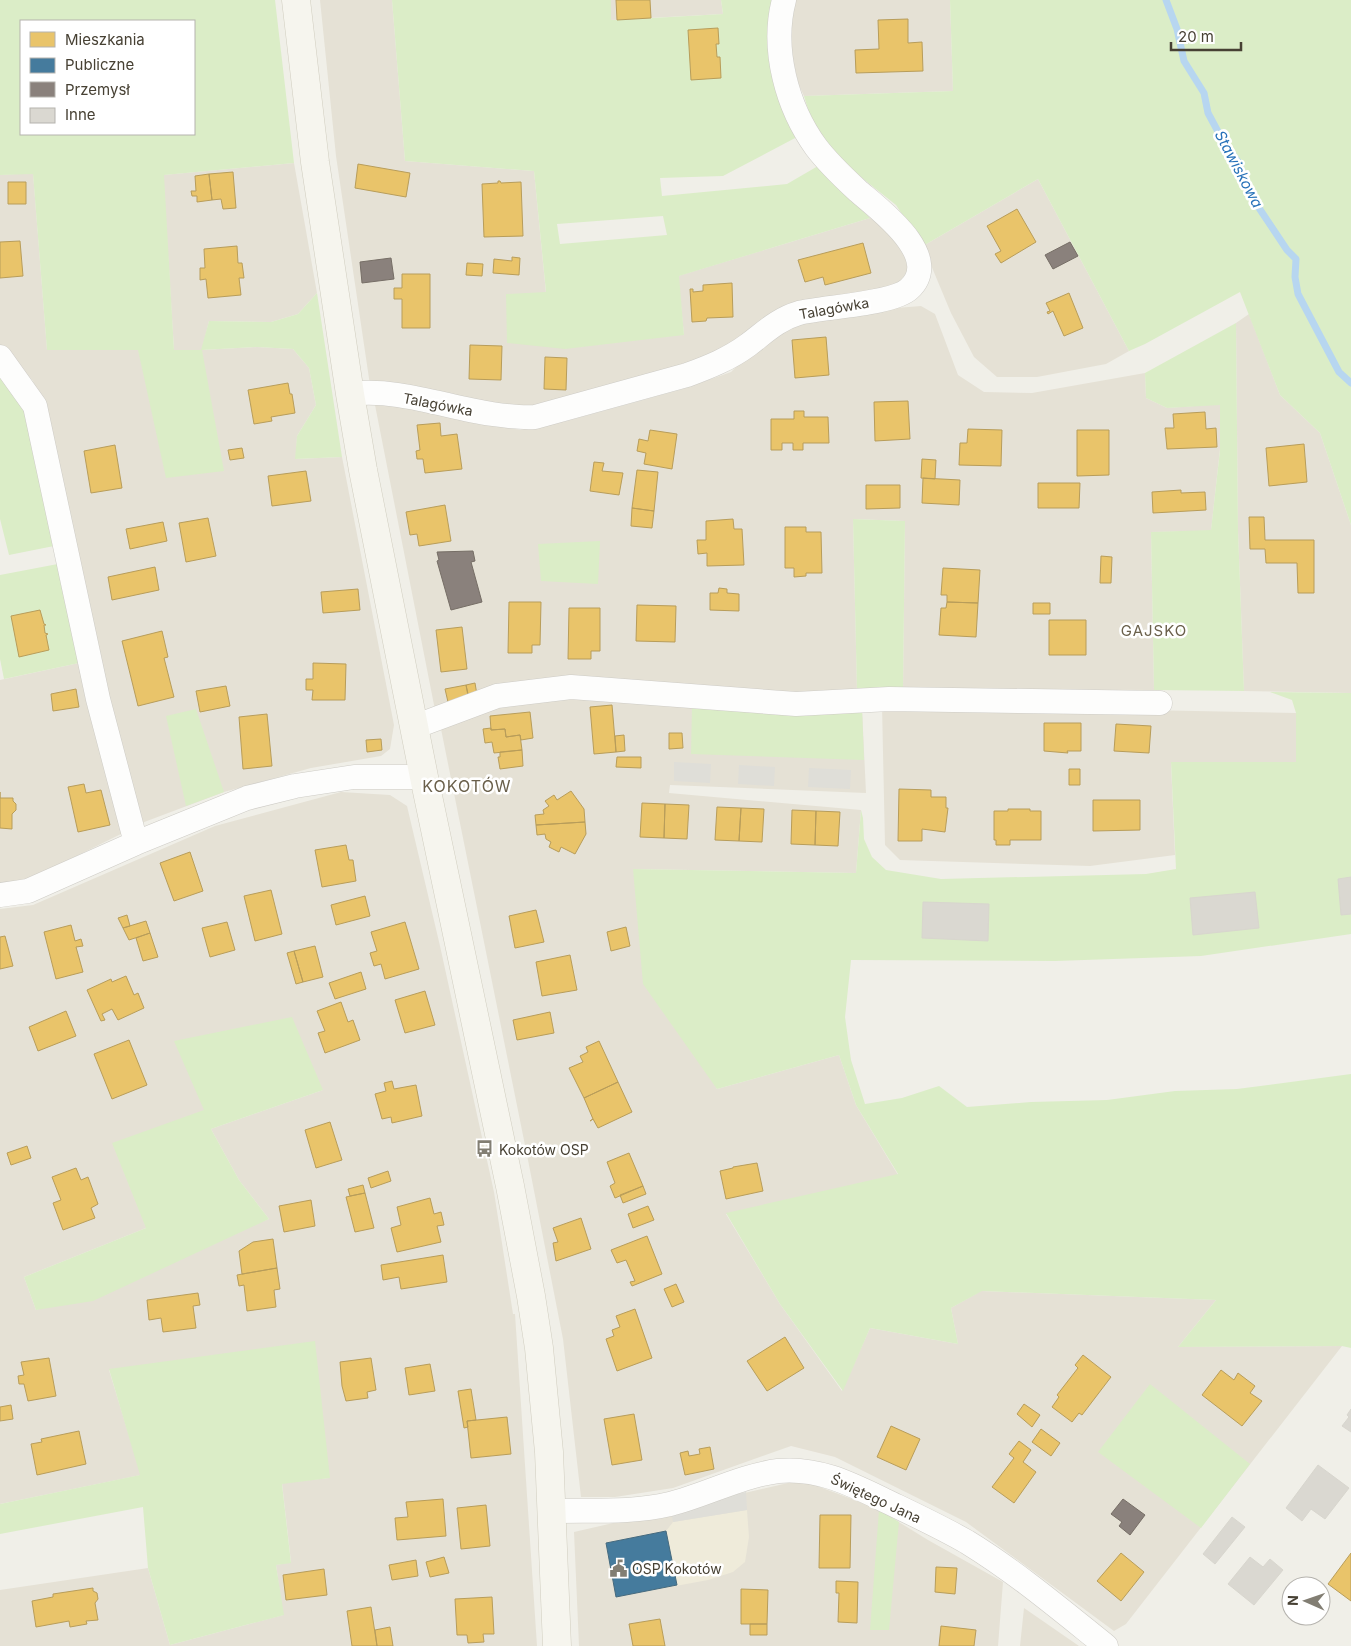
<svg xmlns="http://www.w3.org/2000/svg" width="1351" height="1646" viewBox="0 0 1351 1646" font-family="Inter,sans-serif">
	<style>
		.residential { fill: #e5e1d5; fill-rule: evenodd }
		.education { fill: #efebda }
		.green { fill: #dbedc7; fill-rule: evenodd }
		.parking { fill: #dfded8 }
		.homes { fill: #e9c46a; stroke: #b89d5a }
		.public { fill: #457b9d; stroke: #466a7e }
		.industry { fill: #8a817c; stroke: #766e66 }
		.lines { fill: none; stroke-linecap: round; stroke-linejoin: round }
		.stream { stroke: #b7d6f0; stroke-width: 7 }
		.building { fill: #dad8d1; stroke: #d8d6ce }
		.street-casing { stroke: #ceccc6; stroke-width: 25 }
		.secondary-casing { stroke: #d0cdbf; stroke-width: 29 }
		.street { stroke: #fdfdfc; stroke-width: 24 }
		.secondary { stroke: #f6f5ee; stroke-width: 28 }
		.labels { text-anchor: middle; dominant-baseline: central; stroke-width: 5; stroke-linejoin: round; paint-order: stroke }
		.street-label { font-size: 14px; fill: #474134; stroke: #fff }
		.poi-label { font-size: 14px; fill: #474134; stroke: #fff; text-anchor: start }
		.water-label { font-size: 15px; font-style: italic; fill: #2772b9; stroke: #fff }
		.neighbourhood-label { font-size: 15px; letter-spacing: 1px; fill: #6a604b; stroke: #fff }
		.quarter-label { font-size: 16px; letter-spacing: 1px; fill: #6a604b; stroke: #fff }
	</style>
	<rect width="100%" height="100%" fill="#f0efe8"/>
	<path class="residential" d="M320 0H392L405 161 534 171 546 293 684 335 678 276 870 218 897 235 907 252 908 271 896 286 876 293 790 303 770 315 715 355 520 409 370 385 336 156Z
		M611 0H721L723 14 611 20Z
		M795 0H950L953 91 804 96 799 85 790 50 792 8Z
		M294 163 317 293 298 314 271 322 209 321 202 350 257 347 293 349 309 368 316 405 297 436 296 459 342 457 394 725 390 749 381 756 311 768 224 792 139 824 108 716 50 431 33 381 6 350 0 347V175L33 173 47 350 174 349 163 175Z
		M1038 179 1129 351 1106 364 1037 377H997L974 357 951 313 923 246Z
		M921 306 935 314 958 375 984 392 1032 393 1145 373 1146 398 1167 408 1220 404V449L1211 531 1151 532 1154 690 903 689 905 521 853 519 857 691 805 695 542 678 435 710 375 405 391 403 520 430 567 421 683 389 731 372 772 332 847 312Z
		M1249 314 1280 395 1320 433 1351 525V693L1244 691 1238 530 1236 323Z
		M79 663 125 832 42 873 10 884 0 885V680Z
		M572 695 862 709 866 793 670 785 669 793 861 810 856 873 633 869 717 1089 839 1055 856 1105 898 1175 726 1214 780 1304 842 1391 870 1328 958 1344 951 1308 981 1291 1216 1300 1178 1347 1342 1346 1126 1624 1114 1631 966 1522 835 1457 791 1446 673 1488 615 1497H581L563 1339 528 1160 441 729 504 701Z
		M882 705 1296 713V762L1171 763 1175 855 1090 866 900 860 885 845Z
		M341 792 390 795 407 806 440 946 494 1192 513 1314H515L537 1646H0V1590L148 1568 170 1645 283 1615 276 1565 291 1562 282 1483 329 1478 109 1370 141 1475 0 1504V909L33 905 215 826ZM323 1090 211 1129 239 1180 269 1219 36 1310 24 1277 146 1228 204 1110Z
		M801 1480 876 1508 928 1540 1003 1582 998 1646H579L574 1532Z
		M1024 1608 1079 1646H1020Z"/>
	<path class="education" d="M747 1510 749 1537 745 1562 733 1572 708 1580 616 1597 606 1543 666 1531 673 1522Z"/>
	<path class="green" d="M0 0H275L294 163 164 175 174 350H201L209 321 271 322 298 314 317 293 342 457 295 459 297 436 316 405 309 368 293 349 257 347 202 350 224 471 166 478 138 350H47L33 174 0 175ZM194 21V134H21V21Z
		M392 0H611V20H617L723 14 721 0H775L797 137 723 176 660 178 662 196 787 184 818 166 870 218 679 276 684 335 565 349 507 343 506 294 546 292 534 171 405 161ZM663 216 667 235 560 244 557 224Z
		M950 0H1351V525L1320 433 1280 395 1240 292 1145 344 1129 351 1038 179 923 246 896 205 847 166 814 129 804 96 953 91Z
		M1236 323 1238 530 1244 691 1154 690 1151 532 1211 530 1220 450V405L1167 408 1146 398 1145 373Z
		M0 370 30 413 59 545 9 555 0 519Z
		M853 519 905 521 903 689 857 691Z
		M600 541 598 584 541 581 538 544Z
		M63 563 79 663 4 679 0 659V575Z
		M1270 692 1351 693V934L1201 956 1055 961 851 960 845 1017 851 1060 865 1104 902 1098 939 1086 967 1107 1031 1102 1107 1100 1175 1091 1237 1089 1351 1074V1348L1342 1346 1178 1347 1216 1300 982 1291 951 1308 958 1344 870 1328 843 1391 780 1304 726 1213 898 1174 856 1105 839 1055 717 1089 643 984 633 869 856 873 861 810 863 818 864 839 872 857 886 870 941 879 1146 874 1176 869 1171 762H1296V713L1292 700Z
		M692 706 862 709 864 760 691 754Z
		M196 709 224 792 186 806 166 716Z
		M292 1017 323 1090 211 1129 239 1180 269 1219 93 1301 36 1310 24 1277 146 1228 112 1143 204 1110 174 1041Z
		M315 1341 330 1478 282 1484 291 1563 276 1565 284 1615 170 1645 148 1568 143 1507 0 1534V1504L140 1475 109 1369Z
		M1150 1384 1250 1464 1201 1528 1098 1452Z
		M879 1510 899 1522 889 1630H870Z"/>
	<path class="parking" d="M674 762 711 764 710 783 674 781Z
		M739 765 775 767 774 786 738 784Z
		M809 768 851 770 850 789 808 787Z
		M746 1492 747 1510 673 1522 671 1510Z"/>
	<path class="homes" d="M616 0H650L651 18 617 20Z
		M908 19V43L922 42 923 71 856 73 855 50 879 49 878 20Z
		M718 28 719 44H716L717 57H720L721 78 691 80 688 30Z
		M358 164 410 173 406 197 355 188Z
		M233 172 236 208 223 209 221 199 212 200 209 174Z
		M209 174 212 200 197 202V196H192L191 191H196L195 176Z
		M498 181H500L501 183 521 182 523 236 484 237 482 184 498 183Z
		M8 182H26V204H8Z
		M1017 209 1036 242 1001 263 995 254 1001 251 987 226Z
		M20 241 23 276 0 278V242Z
		M863 243 871 273 825 285 823 277 805 282 798 260Z
		M237 246 238 263H242L244 278H239L241 295 208 298 206 279 200 280V268H205L204 249Z
		M512 257 520 258 519 275 493 273 494 259 512 261Z
		M467 263 483 264 482 276 466 275Z
		M402 274H430V328H402V299H394V288H402Z
		M732 283 733 317 707 318 706 321 692 322 690 289H693V292L703 291V285Z
		M1069 293 1083 328 1064 336 1053 311 1048 314 1047 312 1050 311 1046 303Z
		M826 337 829 375 795 378 792 340Z
		M470 345 502 346 501 380 469 379Z
		M545 357 567 358 566 390 544 389Z
		M288 383 290 394H292L295 413 271 417 272 421 254 424 248 390Z
		M908 401 910 439 875 441 874 402Z
		M794 411H804V417H828L829 443H803V450H793V443H782V450H771V419H794Z
		M1205 412 1206 429 1216 428 1217 447 1167 449 1165 428H1174L1173 414Z
		M440 423 441 436 457 434 462 469 425 473 423 459H417L416 451 420 450 417 425Z
		M968 429 1002 430 1001 466 959 465 960 443H967Z
		M650 430 677 434 672 469 644 464 646 453 637 451 639 439 648 441Z
		M1077 430H1109V475L1077 476Z
		M1304 444 1307 482 1269 486 1266 448Z
		M115 445 122 488 91 493 84 451Z
		M242 448 244 458 230 460 228 450Z
		M922 459 936 460 935 479 921 478Z
		M594 462 604 463 602 471 623 473 619 495 590 491Z
		M637 470 658 472 654 511 632 508Z
		M306 471 311 501 272 506 268 476Z
		M923 478 960 480 959 505 922 503Z
		M1038 483H1080L1079 508H1038Z
		M866 485H900V508L866 509Z
		M1181 490V493L1205 492 1206 510 1153 513 1152 492Z
		M445 505 451 541 419 546 417 534 410 535 406 512Z
		M632 508 654 511 652 528 631 526Z
		M1249 517H1264L1265 540H1314V593H1298L1297 563H1266L1265 549H1250Z
		M208 518 216 556 186 562 179 523Z
		M733 519 734 529H742L744 565 707 566V553L698 554 697 540H706V521Z
		M163 522 167 541 130 549 126 529Z
		M785 527H806V532H821L822 573H806V576L794 577V568H785Z
		M1101 556 1112 557 1111 583H1100Z
		M155 567 159 590 112 600 108 577Z
		M943 568 980 570 978 603 947 602V595H941Z
		M719 588 727 589V593L739 594V611L710 610V593H718Z
		M358 589 360 610 323 613 321 592Z
		M509 602H541L540 645H532V653H508Z
		M947 602 978 603 976 637 939 635 941 608H946Z
		M1033 603H1050V614H1033Z
		M637 605 676 606 675 642 636 641Z
		M569 608H600V651H591V659H568Z
		M40 610 44 624 46 625H44L45 633 48 634 46 635 49 650 19 657 11 616Z
		M1049 620H1086V655H1049Z
		M462 627 467 669 441 672 436 630Z
		M162 631 168 657 164 658 174 697 138 706 122 641Z
		M313 663 346 664 345 700H312L313 690H306V679H313Z
		M475 683 477 695 468 696 466 685Z
		M466 685 469 698 448 702 445 689Z
		M226 686 230 706 200 712 196 691Z
		M76 689 79 707 53 711 51 694Z
		M612 705 616 752 594 754 590 707Z
		M530 712 533 738 521 740 520 735 506 737 505 729 491 730 490 716Z
		M267 714 272 766 243 769 239 717Z
		M1044 723H1081V751H1067L1068 753 1044 751Z
		M1116 724 1151 726 1149 753 1114 751Z
		M491 728V730L505 729 506 737 520 735 522 750 494 753 492 742 485 743 483 729Z
		M669 733H682L683 748 669 749Z
		M624 735 625 751 616 752 615 736Z
		M381 739 382 750 367 752 366 740Z
		M522 750 523 766 500 769 498 757H500V752Z
		M617 757H641V768L616 767Z
		M1069 769H1080V785H1069Z
		M84 784 86 793 101 790 110 825 78 832 68 787Z
		M899 789 931 790V797H946V808H948L945 832 922 829V841H898Z
		M571 791 584 809 585 822 536 825 535 815 544 814 543 810 549 806 545 801 554 795 557 800Z
		M0 792V798H13V801L16 804V810L12 814V829L0 828Z
		M1093 800H1140V830L1093 831Z
		M642 803 665 804 664 838 640 837Z
		M665 804 689 805 687 839 664 838Z
		M717 807 741 808 739 841 715 840Z
		M741 808 764 809 762 842 739 841Z
		M1008 809H1030V811H1041V840H1010V845H996V840H994V811H1008Z
		M792 810 816 811 815 845 791 844Z
		M816 811 840 812 838 846 815 845Z
		M585 822 586 834 575 854 561 847 559 852 549 847 551 842 546 839 545 834 537 835 536 825Z
		M346 845 349 860H353L356 881 322 887 315 850Z
		M190 852 203 891 174 901 160 863Z
		M271 890 282 934 255 941 244 896Z
		M365 896 370 916 336 925 331 905Z
		M536 910 544 942 515 948 509 916Z
		M127 915 130 926 123 928 118 918Z
		M146 921 150 933 129 940 123 928Z
		M227 922 235 950 210 957 202 928Z
		M405 922 419 969 385 979 381 964 374 966 370 953 377 951 371 932Z
		M71 925 75 941 81 939 83 946 76 947 83 972 56 979 44 932Z
		M626 927 630 946 611 951 607 932Z
		M150 933 158 957 143 961 136 938Z
		M5 936 13 966 0 969V937Z
		M315 946 323 977 303 982 294 951Z
		M294 951 303 982 296 984 287 953Z
		M570 955 577 990 542 996 536 962Z
		M361 972 366 989 335 999 329 983Z
		M126 976 134 995 138 993 144 1008 118 1020 112 1009 102 1014 105 1020 101 1021 87 990 111 979 112 982Z
		M425 991 435 1025 405 1033 395 1000Z
		M341 1002 348 1022 353 1020 360 1040 325 1053 318 1033 325 1031 317 1011Z
		M66 1011 76 1036 38 1051 29 1027Z
		M550 1012 554 1033 517 1040 513 1020Z
		M129 1040 147 1085 112 1099 94 1054Z
		M599 1041 618 1082 584 1098 569 1068 583 1062 580 1056 588 1052 586 1047Z
		M392 1081 394 1089 416 1085 422 1116 392 1123 391 1117 382 1119 375 1094 386 1091 384 1083Z
		M618 1082 632 1112 598 1128 593 1119 590 1121 593 1119 584 1098Z
		M330 1122 342 1160 316 1168 305 1130Z
		M27 1146 31 1158 11 1165 7 1153Z
		M629 1153 643 1186 615 1198 610 1186 615 1183 607 1162Z
		M757 1163 763 1191 726 1199 720 1171 733 1168V1167Z
		M76 1168 81 1180 88 1177 98 1204 91 1208 95 1218 63 1230 53 1203 61 1200 52 1177Z
		M388 1171 391 1181 371 1188 368 1178Z
		M363 1185 365 1193 350 1196 348 1189Z
		M643 1186 646 1194 623 1203 620 1195Z
		M365 1193 374 1228 355 1232 346 1197Z
		M430 1198 434 1214 441 1212 444 1225 437 1226 441 1242 397 1252 391 1228 401 1225 397 1207Z
		M311 1200 315 1226 284 1232 279 1206Z
		M648 1206 654 1220 633 1228 628 1214Z
		M581 1218 591 1249 556 1261 553 1243 558 1242 553 1228Z
		M647 1236 662 1274 632 1286 630 1282 635 1281 626 1260 617 1263 611 1250Z
		M273 1239 277 1268 242 1274 239 1251 253 1242Z
		M443 1255 447 1282 401 1289 399 1277 383 1280 381 1265Z
		M277 1268 280 1289 274 1290 276 1307 247 1311 244 1285 239 1286 237 1275Z
		M676 1284 684 1302 672 1307 664 1289Z
		M198 1293 200 1305 193 1306 196 1328 163 1332 161 1318 149 1320 147 1300Z
		M635 1309 652 1358 617 1371 606 1339 614 1336 612 1330 620 1327 616 1316Z
		M785 1337 804 1368 767 1391 747 1361Z
		M1083 1355 1111 1377 1082 1415 1079 1413 1072 1422 1052 1407 1059 1397 1057 1395 1078 1368 1075 1365Z
		M49 1358 56 1396 28 1401 24 1384H19L18 1376 24 1375 21 1362Z
		M371 1358 376 1390 367 1392 368 1398 346 1401 342 1386 340 1362Z
		M430 1364 435 1391 409 1395 405 1368Z
		M1221 1370 1234 1380 1238 1373 1255 1386 1250 1393 1262 1401 1242 1426 1202 1395Z
		M471 1389 476 1420 467 1421 468 1427 464 1428 458 1391Z
		M1024 1404 1040 1415 1032 1427 1017 1414Z
		M11 1405 13 1419 0 1421V1407Z
		M634 1414 642 1460 612 1465 604 1419Z
		M507 1417 511 1454 471 1458 467 1421Z
		M891 1426 920 1439 906 1470 877 1457Z
		M1041 1429 1060 1443 1051 1456 1032 1442Z
		M79 1431 86 1464 37 1475 31 1444 42 1442 41 1439Z
		M1019 1441 1031 1450 1023 1462 1036 1472 1014 1503 992 1487 1014 1458 1009 1454Z
		M710 1447 714 1469 685 1475 680 1453 688 1451 689 1456 700 1454 699 1449Z
		M443 1499 446 1536 397 1540 395 1518 408 1517 406 1502Z
		M486 1505 490 1546 461 1549 457 1508Z
		M820 1515H851L850 1568H819Z
		M1121 1553 1144 1572 1121 1601 1097 1581Z
		M1351 1553V1601L1328 1584Z
		M444 1557 449 1573 430 1577 426 1562Z
		M416 1560 418 1576 392 1580 389 1565Z
		M936 1567 957 1568 955 1594 935 1592Z
		M324 1569 327 1595 286 1600 283 1575Z
		M836 1581 858 1582 857 1623 838 1622 839 1593H836Z
		M93 1588V1591L97 1593 98 1599 95 1603 98 1620 86 1621 87 1624 70 1627 69 1621 36 1627 32 1601 53 1597V1594Z
		M741 1589 768 1590 767 1624H741Z
		M492 1597 494 1634H483L484 1642 468 1643 467 1635H457L455 1599Z
		M371 1607 377 1646H352L347 1611Z
		M660 1619 665 1646H633L629 1624Z
		M750 1624H767V1635H750Z
		M941 1626 976 1630 974 1646H939Z
		M390 1627 393 1646H377L375 1630Z"/>
	<path class="public" d="M666 1531 677 1585 616 1597 606 1543Z"/>
	<path class="industry" d="M1070 242 1078 256 1053 269 1045 255Z
		M391 258 394 279 362 283 360 262Z
		M473 551 475 561 471 562 482 602 451 610 437 561 439 560 437 552Z
		M1123 1499 1145 1515 1130 1535 1119 1526 1122 1522 1111 1514Z"/>
	<g class="lines">
		<path class="stream" d="M1166 0 1177 29 1184 61 1204 93 1208 113 1223 141 1239 163 1251 196 1287 250 1296 259 1295 277 1298 294 1339 372 1351 383"/>
	</g>
	<path class="building" d="M1351 877V914L1341 915 1338 879Z
		M1255 892 1259 928 1193 935 1190 898Z
		M923 902 989 904 988 941 922 938Z
		M1351 1409V1432L1342 1426 1349 1417 1347 1415Z
		M1318 1465 1349 1488 1325 1519 1311 1509 1302 1521 1286 1508Z
		M1232 1517 1245 1527 1215 1564 1203 1554Z
		M1250 1557 1263 1567 1270 1559 1283 1570 1254 1605 1228 1584Z"/>
	<g class="lines">
		<defs>
			<path id="street" d="M0 357 35 406 98 699 136 843
				M350 394C398 388 445 407 492 414 506 416 520 418 535 417L687 375C709 367 729 359 748 345 764 333 778 319 799 313 823 307 893 304 909 289 944 257 880 210 858 191 844 178 828 163 816 147 787 107 771 49 784 0
				M414 727 497 696 571 687 796 704 889 699 1160 703
				M0 895 28 891 136 843 247 798 295 786 354 777H424
				M553 1511C592 1510 632 1513 670 1504 706 1495 740 1476 778 1471 818 1467 851 1484 886 1501 913 1514 941 1527 967 1542 1016 1572 1061 1610 1106 1646"/>
			<path id="secondary" d="M296 0 315 162 350 394 363 470 424 777 510 1186 531 1296 539 1348 549 1452 557 1646"/>
		</defs>
		<use href="#street" class="street-casing"/>
		<use href="#secondary" class="secondary-casing"/>
		<use href="#street" class="street"/>
		<use href="#secondary" class="secondary"/>
	</g>
	<defs>
		<symbol id="bus-bare" viewBox="-9 -9 18 18"><path d="M-5-6H5V4H4V6H2V4H-2V6H-4V4H-5ZM-3.5-4V0h7V-4ZM-3.5 1.2v1.5H-2V1.2ZM2 1.2v1.5H3.5V1.2Z" fill="#827e73" stroke="#fff" stroke-width="2.5" paint-order="stroke"/></symbol>
		<symbol id="civic-bare" viewBox="-9 -9 18 18"><path d="M-.6-6.5H3V-4.5H.6V-3L4-1V1h2V6H-6V1h2V-1L-.6-3ZM-1.2 2.5V6h2.4V2.5Z" fill="#827e73" stroke="#fff" stroke-width="2.5" paint-order="stroke"/></symbol>
	</defs>
	<g fill-rule="evenodd">
		<use href="#bus-bare" x="472" y="1136" width="25" height="25"/>
		<use href="#civic-bare" x="606" y="1556" width="25" height="25"/>
	</g>
	<g class="labels">
		<g class="street-label">
			<text transform="translate(834 308) rotate(-10)">Talagówka</text>
			<text transform="translate(438 404) rotate(11)">Talagówka</text>
			<text transform="translate(876 1498) rotate(25)">Świętego Jana</text>
		</g>
		<g class="poi-label">
			<text x="499" y="1149">Kokotów OSP</text>
			<text x="632" y="1568">OSP Kokotów</text>
		</g>
		<g class="water-label">
			<text transform="translate(1239 169) rotate(62)">Stawiskowa</text>
		</g>
		<g class="neighbourhood-label">
			<text x="1154" y="630">GAJSKO</text>
		</g>
		<g class="quarter-label">
			<text x="467" y="786">KOKOTÓW</text>
		</g>
	</g>
	<rect x="20" y="20" width="175" height="115" fill="#ffffff" stroke="#b5b3ae"/>
	<rect x="30" y="32" width="25" height="15" fill="#e9c46a" stroke="#b5b3ae"/>
	<text x="65" y="45" font-size="15" fill="#474134">Mieszkania</text>
	<rect x="30" y="58" width="25" height="15" fill="#457b9d" stroke="#b5b3ae"/>
	<text x="65" y="70" font-size="15" fill="#474134">Publiczne</text>
	<rect x="30" y="82" width="25" height="15" fill="#8a817c" stroke="#b5b3ae"/>
	<text x="65" y="95" font-size="15" fill="#474134">Przemysł</text>
	<rect x="30" y="108" width="25" height="15" fill="#dad8d1" stroke="#b5b3ae"/>
	<text x="65" y="120" font-size="15" fill="#474134">Inne</text>
	<g transform="translate(1306 1601) rotate(272)"><circle r="24" fill="#ffffff" stroke="#b5b3ae"/>
	<path d="M0-4L9 19L0 12L-9 19Z" fill="#827e73"/>
	<text y="-8" font-size="14" font-weight="bold" text-anchor="middle" fill="#474134">N</text>
	</g>
	<path d="M1171 42v8h70v-8" fill="none" stroke="#474134" stroke-width="2.5"/>
	<text x="1178" y="42" font-size="15" fill="#474134" stroke="#ffffff" stroke-width="4" paint-order="stroke">20 m</text>
</svg>
